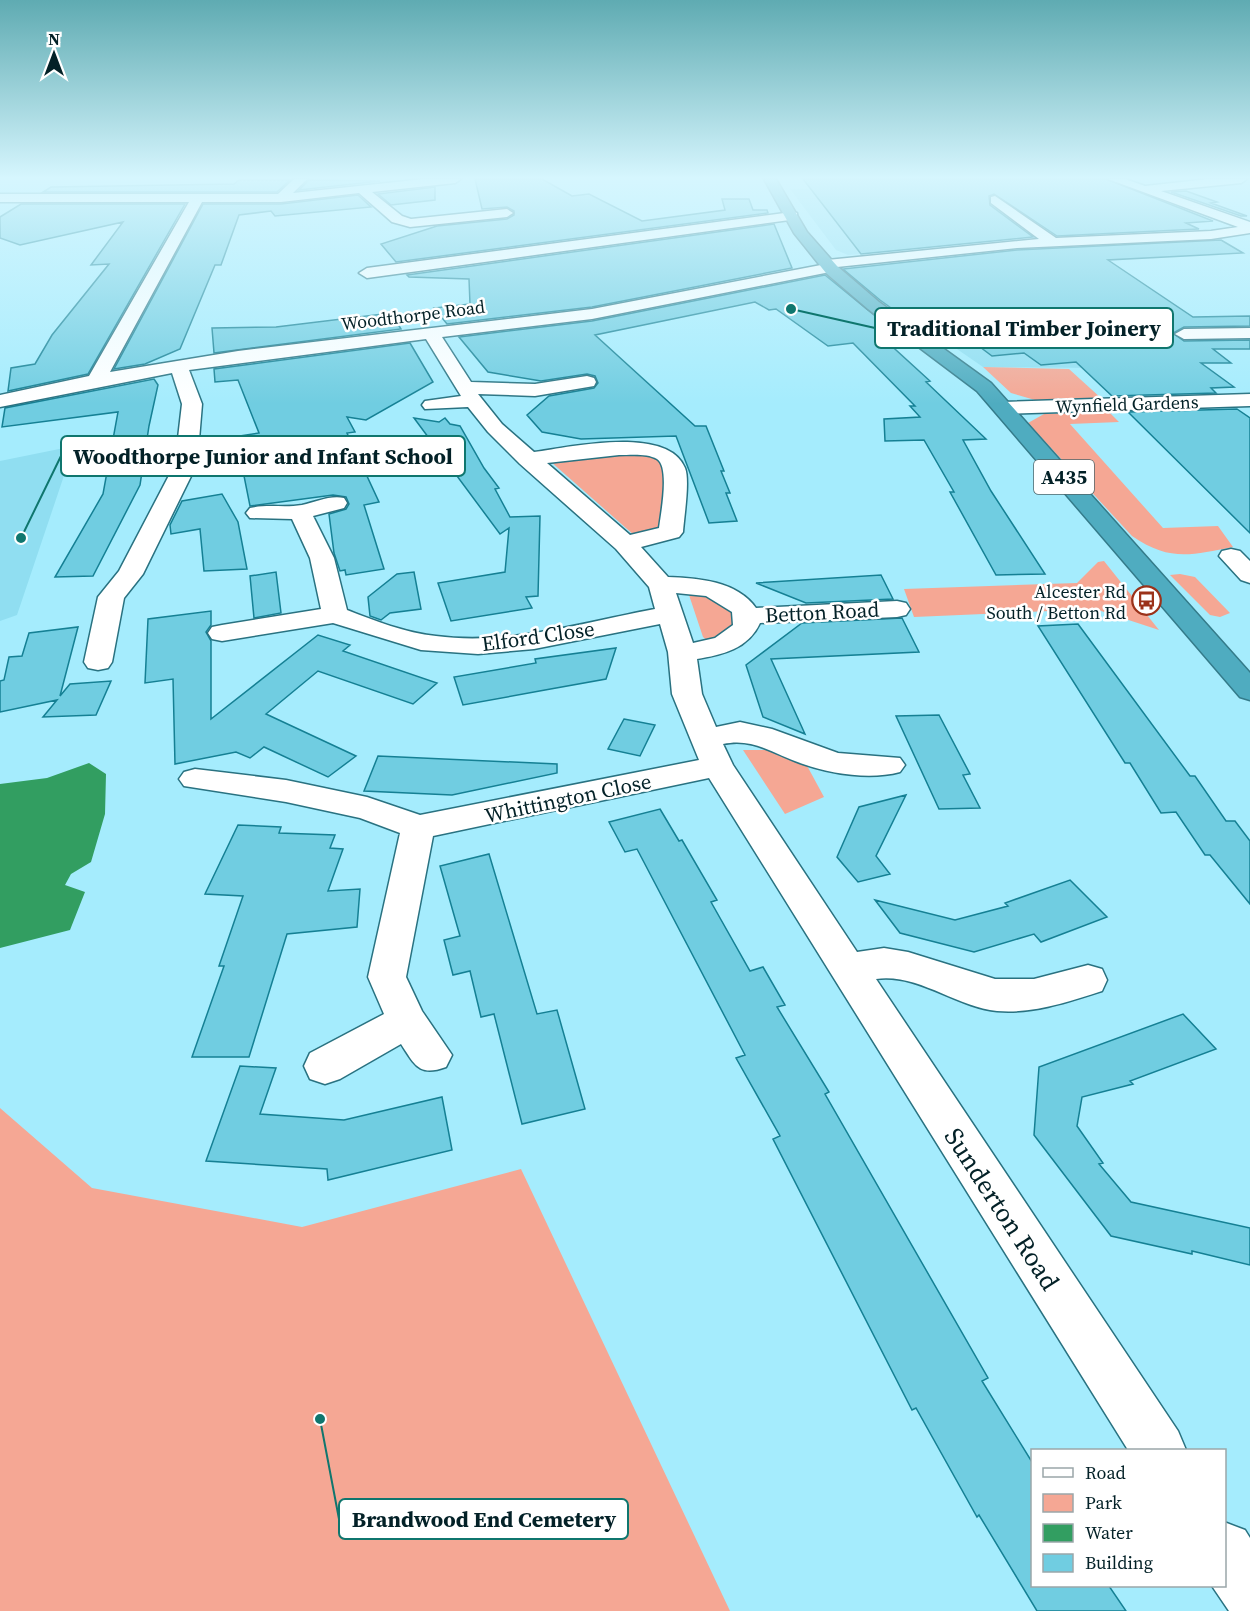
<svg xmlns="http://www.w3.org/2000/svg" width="1250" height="1611" viewBox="0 0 1250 1611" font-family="'Source Serif 4',serif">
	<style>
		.built { fill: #90def1 }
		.green { fill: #f5a794 }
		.water { fill: #329e61 }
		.building { fill: #70cde1; stroke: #158094; stroke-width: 1.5 }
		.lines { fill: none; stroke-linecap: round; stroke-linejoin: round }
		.minor-casing { stroke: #297281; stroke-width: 3 }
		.highway-casing { stroke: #347b8a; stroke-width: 3 }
		.minor { fill: #fff; fill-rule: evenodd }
		.highway { fill: #4facc0; fill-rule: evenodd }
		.labels { text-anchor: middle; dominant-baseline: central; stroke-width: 5; stroke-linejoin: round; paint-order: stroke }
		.far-street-label { font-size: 18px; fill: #032127; stroke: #fff }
		.far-poi-label { font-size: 18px; fill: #032127; stroke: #fff; text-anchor: end }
		.shield { fill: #fff; stroke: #4f6468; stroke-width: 1.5 }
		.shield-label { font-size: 20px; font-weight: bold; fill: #032127 }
		.street-label { font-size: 21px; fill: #032127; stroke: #fff }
		.near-street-label { font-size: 26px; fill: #032127; stroke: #fff }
		.leader { fill: none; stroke: #0f766e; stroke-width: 2 }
		.callout-dot { fill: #0f766e; stroke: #fff; stroke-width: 2 }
		.callout { fill: #fff; stroke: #0f766e; stroke-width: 2 }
		.callout-label { font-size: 22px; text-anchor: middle; font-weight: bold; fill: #032127 }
	</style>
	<rect width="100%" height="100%" fill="#a5ecfd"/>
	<path class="built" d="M935 187 893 241 898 251 848 255 836 250 790 189Z
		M907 259 956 287 1095 368 983 367 899 309 850 267Z
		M74 446 17 615 0 621V461Z"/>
	<path class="green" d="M983 367 1069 369 1102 399 1035 400 1011 393Z
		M1108 411 1119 422 1070 424 1163 528 1218 526 1233 547C1191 555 1170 562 1132 536L1028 423 1044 414Z
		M648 453C674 464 664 501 663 524L649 533 635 536 550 461 602 454Z
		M1104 561 1159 630 1095 609 914 617 904 589 1077 583 1098 562Z
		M1180 574 1195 577 1230 613 1220 617 1210 615 1170 575Z
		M688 592 721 598 741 622 710 643 703 637Z
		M743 750H768L805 762 824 797 785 814Z
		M0 1108 92 1188 302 1227 521 1169 730 1611H0Z"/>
	<path class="water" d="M89 763 106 774 105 814 91 862 71 874 65 885 85 892 70 930 0 948V784L47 778Z"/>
	<path class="building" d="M475 179H542L572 196 589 194 642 221 725 210 722 199H749L753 210H767L768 213 396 262 381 244 437 226 507 219 514 215V211L507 207 482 209Z
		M803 179H1106L1213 221 1186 223 1199 229 1057 236 994 194 989 196 990 205 1033 237 861 254Z
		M239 180H290L277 192H43L51 187 234 184Z
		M309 180 380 181 299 190Z
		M435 187V200L391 205 378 194Z
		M1186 191 1217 202 1211 203 1247 216H1241L1171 192Z
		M358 195 371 207 275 216 271 211 239 215 221 265H215L180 349 145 364 114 369 203 204H281Z
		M21 204H185L88 374 8 391 11 368 35 364 52 335 109 264 91 265 123 222 20 245 0 238V217Z
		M774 224 792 268 592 307 447 324 434 308 470 304 469 279 409 277 407 275Z
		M1221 240 1243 253 1108 260 1193 317 1250 316V326L1184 327 1173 333 1184 341 1250 340V349H1213L1231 363H1201L1234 387 1211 388 1216 393 1112 396 1076 362 1041 365 1024 353 992 356 956 329 926 333 880 300 843 269 1017 250Z
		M825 275 901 337 884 339 930 381 926 382 986 439 963 440 991 491 1045 574 996 575 950 492H954L924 440 885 441 884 419 920 417 910 406H915L853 343 828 346 776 309 769 310 755 302 595 335 695 426H706L724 471H721L730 493H726L737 521 709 523 676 436 581 439 542 432 527 415 549 396 594 388 598 383 595 376 587 374 541 381 488 372 459 337 592 321Z
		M391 313 401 329 214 353 212 328 276 327Z
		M410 343 433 382 366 420 347 417 355 432 347 433 379 502 364 505 384 569 346 575 345 570 340 571 334 553 329 514 346 509 349 504 346 497 333 495 250 506 242 466 250 465 239 436 259 433 238 380 215 382 214 369Z
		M154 379 158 385 149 426 140 485 93 576 55 577 103 494 118 412 2 427 5 408Z
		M1237 409 1250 418V533L1128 412Z
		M414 418 439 422 445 418 450 424 460 426 484 468 499 488 495 489 510 517 540 516 538 596 526 597 532 608 451 621 438 583 505 572 509 528 500 534Z
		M222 494 238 522 247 569 204 571 200 529 171 534 170 525 182 501Z
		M276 572 281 613 254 618 250 576Z
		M414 572 421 609 390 613 381 620 370 616 368 597 397 574Z
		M881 575 893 599 806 603 756 583Z
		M211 611V625L206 632 211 641V719L318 635 350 645 343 651 437 683 413 704 318 671 266 714 356 756 328 777 264 747 250 758 236 752 175 764 173 679 145 683 148 619Z
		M902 618 919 652 771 659 805 734 763 717 746 665 802 623Z
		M1078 624 1190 776H1195L1226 821H1235L1250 841V904L1210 855H1205L1176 812 1161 813 1130 763H1125L1038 626Z
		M78 627 60 696 70 684 111 681 96 715 43 717 57 700 0 712V681L4 680 9 657 22 656 29 633Z
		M616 648 606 679 545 690 463 705 454 677 536 663 535 659Z
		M939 715 970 774 963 775 980 808 939 809 896 716Z
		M624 719 655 725 640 756 608 749Z
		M378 756 557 764V773L452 795 364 791Z
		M906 795 876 856 890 874 858 882 837 857 859 807Z
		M660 809 679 841 682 840 717 900 711 902 750 971 763 967 785 1005 777 1007 829 1092 825 1094 988 1378 982 1381 1032 1462V1586H1109L1126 1611H1037L979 1515 977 1517 916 1408 912 1410 773 1139 780 1136 736 1058 745 1055 637 849 625 852 609 822Z
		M238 825 281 827 279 833 335 835 330 848 343 849 328 891 360 889 357 927 287 934 249 1057H192L224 966H219L243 896 205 894Z
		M489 854 537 1014 557 1010 585 1109 522 1124 494 1014 481 1017 470 971 453 975 444 940 460 936 440 866Z
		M1070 880 1107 917 1041 942 1034 934 974 952 900 933 875 900 955 920 1008 906 1005 903Z
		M1183 1014 1216 1049 1130 1081 1133 1084 1082 1097 1077 1126 1103 1163 1099 1164 1131 1202 1250 1228V1265L1192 1251V1254L1111 1236 1034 1135 1039 1067Z
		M240 1066 276 1068 260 1114 344 1120 442 1097 452 1150 328 1180 327 1169 206 1161Z"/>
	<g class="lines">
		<defs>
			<path id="minor" d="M294 179H307L293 193 424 179H461L455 183 372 192 402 216 411 219 507 209 513 213 507 217 410 227 392 222 359 193 281 202H202L110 372 238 351 592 309 821 265 822 261 827 260 1039 239 991 203V197L995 196 1056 238 1211 231 1238 227 1108 179H1125L1145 186 1209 179H1247L1241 183 1161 191 1250 222V233L1211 239 1017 248 837 267 830 272 592 319 442 337 471 382 535 384 587 376 594 378 596 382 594 386 535 396 478 394 502 424 534 452C570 447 668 425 685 468 690 480 684 517 683 532L679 537 641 547 668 577C698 578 737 581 756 608L897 601 906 603 910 609 906 615 897 617 760 623C748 649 722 655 697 659L702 694 716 727 740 722 772 729 838 753 900 758 905 765 900 772C870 780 832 774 803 764 775 755 754 737 723 744L733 765 857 952 884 948 908 952 995 979H1034L1088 965 1102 969 1107 980 1102 991C1068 1002 1033 1014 997 1011 956 1007 918 973 876 979L1178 1431 1186 1450H1128L709 778 433 836 406 977 422 1011 452 1055 446 1067C419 1077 415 1065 401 1044L340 1079 325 1084 310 1079 304 1066 310 1053 384 1014 368 977 400 833 360 818 286 802 184 786 179 779 184 772 195 769 286 780 367 797 420 815 699 760 672 694 668 652 660 624 534 649 478 654 421 650 333 623 222 641 212 639 208 633 212 627 222 625 321 609 310 558 292 519 250 518 246 513 250 508C267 504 285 508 302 505 316 502 330 495 344 498L347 503 344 508 313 516 334 558 347 610C376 621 405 633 436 636 509 646 584 622 655 609L649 587 616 549 520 464 488 432 468 407 425 409 422 405 425 401 461 396 426 339 189 370 202 404 197 464 143 574 124 598 112 662 108 668 98 670 88 668 84 662 98 597 119 571 175 464 182 404 172 373 0 407V395L89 376 189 202H0V194H278ZM619 455C630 455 647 453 657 459 670 467 661 513 659 528L630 535 547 463ZM676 593 706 596 732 612 733 625 715 638 693 643Z
				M792 212 797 213V219L367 278 359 273 367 268Z
				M1250 328V338L1184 339 1175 334 1184 329Z
				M1250 394V406L1004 414 994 408 1004 402Z
				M1231 549 1240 551 1250 561V583L1241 580 1219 556 1222 551Z
				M1224 1522 1245 1530 1250 1538V1611H1229L1212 1586H1224Z"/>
			<path id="highway" d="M764 179H776L807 232 837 266 879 302 991 383 1250 673V700L1240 697 977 391 868 309 826 273 794 233Z"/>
		</defs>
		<use href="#minor" class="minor-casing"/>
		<use href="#highway" class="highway-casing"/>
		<use href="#minor" class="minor"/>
		<use href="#highway" class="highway"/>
	</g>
	<linearGradient id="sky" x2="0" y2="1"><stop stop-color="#5fabb2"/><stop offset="0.44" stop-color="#d6f6fe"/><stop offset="1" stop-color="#d6f6fe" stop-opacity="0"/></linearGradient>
	<rect width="1250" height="404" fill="url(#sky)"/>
	<defs>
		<symbol id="bus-ring" viewBox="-11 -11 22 22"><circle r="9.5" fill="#fff" stroke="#9b321a" stroke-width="1.5"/><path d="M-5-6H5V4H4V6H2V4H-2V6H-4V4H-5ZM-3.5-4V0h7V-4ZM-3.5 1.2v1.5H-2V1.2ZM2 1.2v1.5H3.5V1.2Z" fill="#9b321a"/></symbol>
	</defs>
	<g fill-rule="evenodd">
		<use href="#bus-ring" x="1130" y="584" width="33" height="33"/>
	</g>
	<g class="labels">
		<g class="far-street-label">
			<text transform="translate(413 315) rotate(-7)">Woodthorpe Road</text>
			<text transform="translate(1127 404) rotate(-2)">Wynfield Gardens</text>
		</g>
		<g class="far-poi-label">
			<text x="1126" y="591">Alcester Rd<tspan x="1126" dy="21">South / Betton Rd</tspan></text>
		</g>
		<rect class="shield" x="1034" y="460" width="60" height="34" rx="4.5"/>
		<g class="shield-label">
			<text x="1064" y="477">A435</text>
		</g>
		<g class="street-label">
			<text transform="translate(822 612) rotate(-3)">Betton Road</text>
			<text transform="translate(538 636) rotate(-8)">Elford Close</text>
			<text transform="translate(568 798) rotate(-12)">Whittington Close</text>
		</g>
		<g class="near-street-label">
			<text transform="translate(1002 1209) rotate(57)">Sunderton Road</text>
		</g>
	</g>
	<path class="leader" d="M791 309L875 328M21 538L61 456M320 1419L339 1519"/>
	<g class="callout-dot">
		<circle cx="791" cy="309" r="6"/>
		<circle cx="21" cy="538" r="6"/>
		<circle cx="320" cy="1419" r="6"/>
	</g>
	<g class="callout">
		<rect x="875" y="308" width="298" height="40" rx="6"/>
		<rect x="61" y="436" width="404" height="40" rx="6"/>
		<rect x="339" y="1499" width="289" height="40" rx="6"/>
	</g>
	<g class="callout-label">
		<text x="1024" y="336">Traditional Timber Joinery</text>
		<text x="263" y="464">Woodthorpe Junior and Infant School</text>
		<text x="484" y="1527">Brandwood End Cemetery</text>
	</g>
	<rect x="1031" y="1449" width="195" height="138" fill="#ffffff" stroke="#9aa6a9" stroke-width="1.5"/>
	<rect x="1043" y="1468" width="30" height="9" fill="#ffffff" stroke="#9aa6a9" stroke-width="1.5"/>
	<text x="1085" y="1479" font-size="18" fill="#032127">Road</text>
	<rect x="1043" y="1494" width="30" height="18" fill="#f5a794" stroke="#9aa6a9" stroke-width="1.5"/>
	<text x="1085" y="1509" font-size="18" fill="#032127">Park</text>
	<rect x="1043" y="1524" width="30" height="18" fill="#329e61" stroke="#9aa6a9" stroke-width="1.5"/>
	<text x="1085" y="1539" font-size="18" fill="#032127">Water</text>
	<rect x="1043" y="1554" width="30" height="18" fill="#70cde1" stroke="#9aa6a9" stroke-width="1.5"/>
	<text x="1085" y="1569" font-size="18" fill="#032127">Building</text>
	<g transform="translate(54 54)" stroke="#ffffff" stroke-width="4.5" paint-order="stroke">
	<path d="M0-4.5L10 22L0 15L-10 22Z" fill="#032127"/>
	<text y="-9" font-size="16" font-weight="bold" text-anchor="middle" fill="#032127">N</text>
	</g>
</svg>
